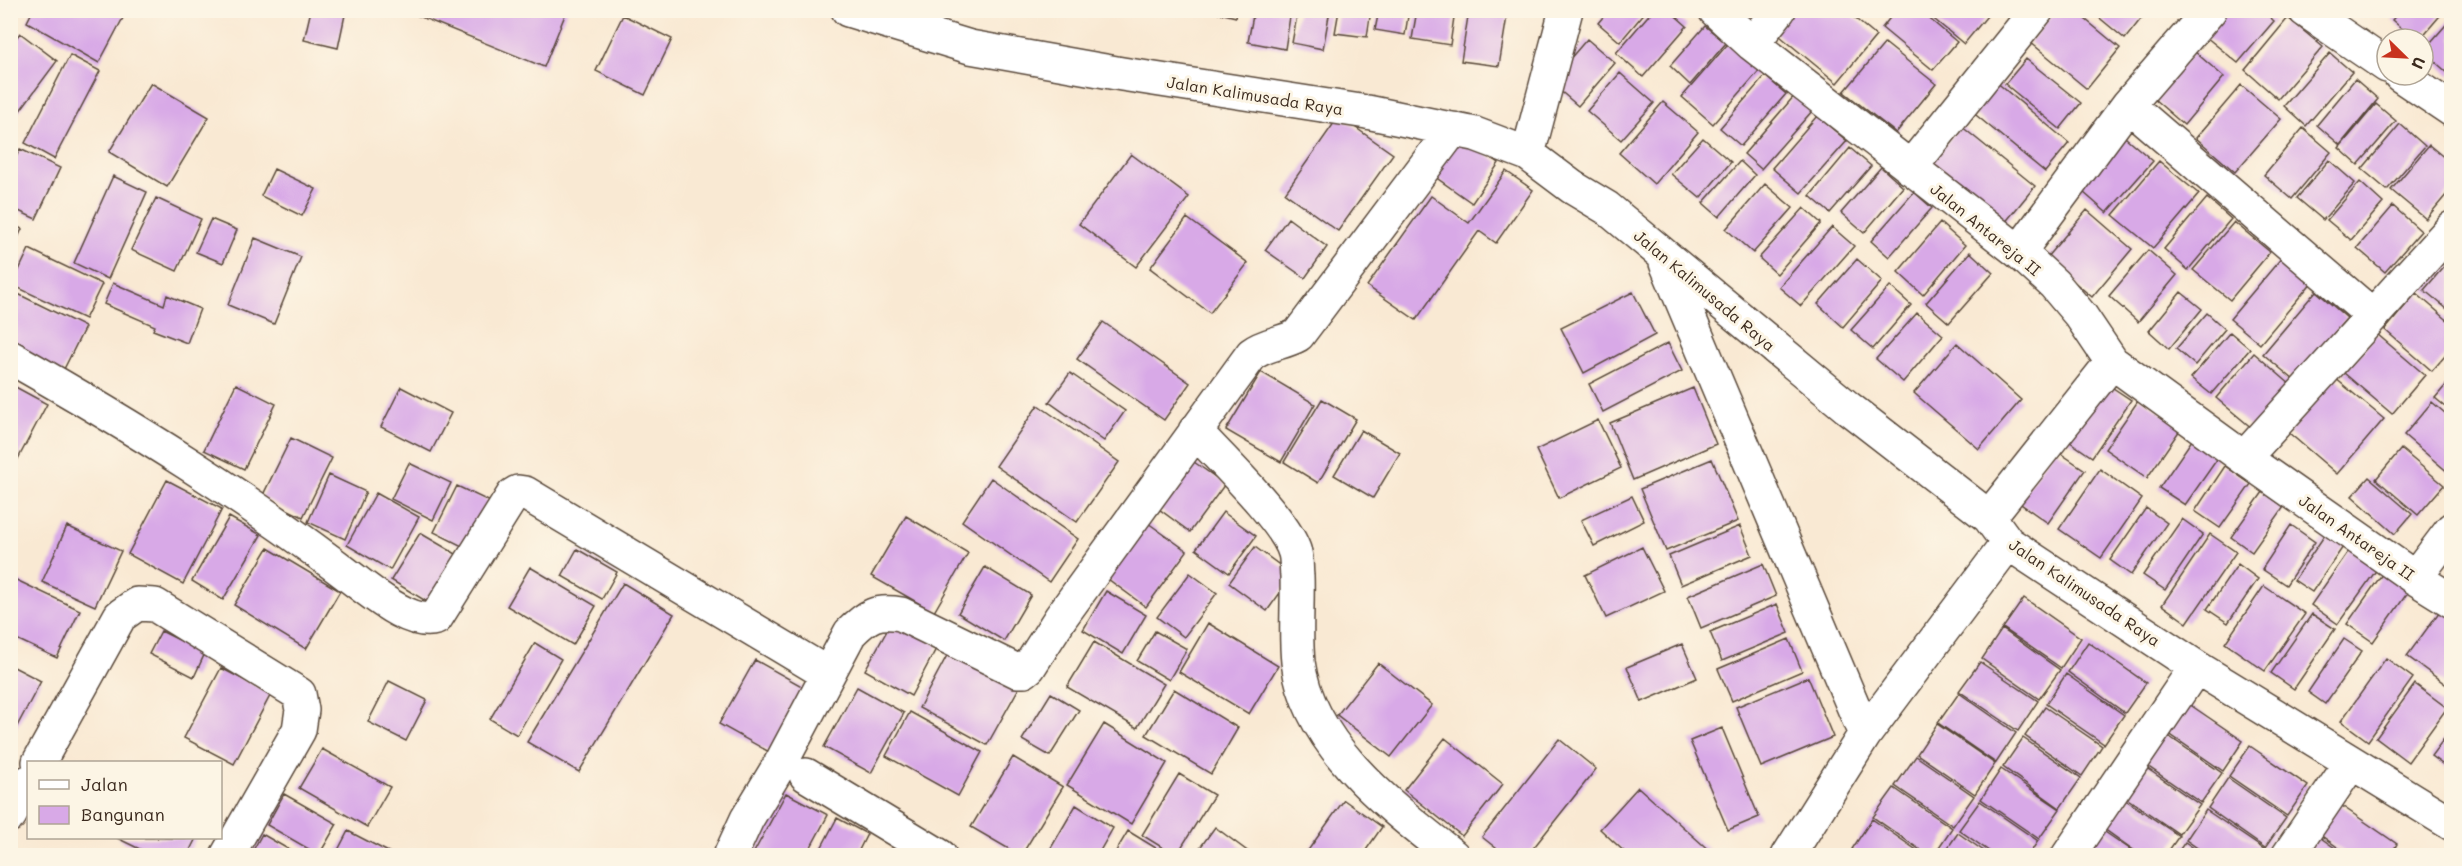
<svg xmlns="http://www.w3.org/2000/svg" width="2462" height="866" viewBox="0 0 2462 866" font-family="Mali,sans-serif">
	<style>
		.building { fill: #d8a9e7 }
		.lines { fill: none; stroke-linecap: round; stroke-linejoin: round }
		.street-casing { stroke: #584739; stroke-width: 36 }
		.street { stroke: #fff; stroke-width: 33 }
		.labels { text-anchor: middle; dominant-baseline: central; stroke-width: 6; stroke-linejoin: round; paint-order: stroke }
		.street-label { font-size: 16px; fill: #3b2a1e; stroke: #fcf5e5 }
	</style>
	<rect width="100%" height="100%" fill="#fcf5e5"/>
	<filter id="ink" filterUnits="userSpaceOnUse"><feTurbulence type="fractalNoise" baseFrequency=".0167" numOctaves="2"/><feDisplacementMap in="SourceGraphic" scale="12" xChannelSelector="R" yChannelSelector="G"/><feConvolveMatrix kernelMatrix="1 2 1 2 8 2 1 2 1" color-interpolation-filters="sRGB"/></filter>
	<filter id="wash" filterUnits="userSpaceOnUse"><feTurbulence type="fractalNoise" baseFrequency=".008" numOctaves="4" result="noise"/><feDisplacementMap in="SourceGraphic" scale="24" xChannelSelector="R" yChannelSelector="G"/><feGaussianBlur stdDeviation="1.35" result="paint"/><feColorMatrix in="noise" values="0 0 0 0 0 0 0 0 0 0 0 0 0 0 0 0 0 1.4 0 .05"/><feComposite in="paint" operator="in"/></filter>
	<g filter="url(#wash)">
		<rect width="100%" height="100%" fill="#f9e9d3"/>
		<g id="blocks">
			<path class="building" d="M33 10H114L124 16 99 63 27 22Z
				M311 10H346L338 48 304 40Z
				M404 10H567L544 67Z
				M1207 10H1237L1236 17Z
				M1254 10H1291L1285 49 1248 42Z
				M1298 10H1330L1323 49 1292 43Z
				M1339 10H1371L1367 37 1335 33Z
				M1379 10H1409L1405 35 1375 30Z
				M1417 10H1455L1450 45 1412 39Z
				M1469 10H1508L1499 66 1461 61Z
				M1609 10H1647L1620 42 1598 23Z
				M1653 10H1669L1687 26 1643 77 1616 53Z
				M1793 10H1845L1876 36 1837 83 1775 32Z
				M1896 10H1919L1957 42 1933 70 1882 28Z
				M1923 10H1992L1964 44Z
				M2056 10H2074L2120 48 2087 89 2030 42Z
				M2090 10H2148L2125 39Z
				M2228 10H2262L2274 21 2238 63 2206 37Z
				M2401 10H2445L2420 39H2414L2392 20Z
				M623 15 672 39 645 95 596 71Z
				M2288 18 2323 47 2278 99 2245 70Z
				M2452 18V73L2450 75 2423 51Z
				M1705 26 1726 43 1690 85 1670 66Z
				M20 33 57 61 10 124V46Z
				M1733 38 1764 65 1713 124 1682 97Z
				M1587 39 1615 63 1578 106 1550 82Z
				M1885 43 1936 84 1896 133 1844 92Z
				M2194 51 2224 77 2184 125 2154 99Z
				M2330 53 2352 72 2306 126 2284 106Z
				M70 55 100 71 54 159 25 143Z
				M2026 59 2081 103 2060 129 2005 84Z
				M1620 73 1654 103 1621 140 1587 111Z
				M1765 76 1786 94 1741 146 1720 128Z
				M2355 79 2378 99 2340 145 2317 125Z
				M1995 81 2069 143 2045 172 1971 111Z
				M151 83 209 117 167 187 109 152Z
				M2241 85 2281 119 2235 172 2196 138Z
				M1795 95 1813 110 1761 169 1744 154Z
				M1663 102 1698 132 1654 184 1619 153Z
				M2376 104 2396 121 2358 165 2339 148Z
				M1339 116 1393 154 1338 231 1285 193Z
				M1817 116 1847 141 1801 193 1772 168Z
				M2400 124 2425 146 2387 190 2362 169Z
				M1961 126 2035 186 2004 224 1930 163Z
				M2303 128 2331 152 2292 199 2264 175Z
				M2119 132 2153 161 2107 213 2075 185Z
				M1458 134 1499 163 1472 203 1431 174Z
				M1703 138 1731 162 1700 198 1671 174Z
				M2429 145 2452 164V188L2426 219 2391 190Z
				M1850 148 1871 166 1830 213 1810 196Z
				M20 149 60 168 36 219 10 207V170Z
				M1131 154 1189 197 1136 267 1079 224Z
				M2329 160 2355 183 2323 220 2297 198Z
				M1740 161 1755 175 1719 217 1703 203Z
				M2159 161 2199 194 2153 248 2113 215Z
				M1881 167 1903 187 1864 233 1841 213Z
				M274 169 316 189 302 216 261 196Z
				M1506 171 1533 190 1496 243 1479 231 1416 320 1367 286 1431 196 1469 223Z
				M113 176 147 192 108 279 74 263Z
				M2360 182 2383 203 2351 240 2327 220Z
				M1765 184 1793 208 1753 253 1726 229Z
				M1914 192 1932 208 1889 257 1871 241Z
				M156 198 201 219 177 271 131 250Z
				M2207 198 2231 219 2188 270 2164 249Z
				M2393 206 2421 231 2385 272 2357 248Z
				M1804 208 1821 223 1777 274 1759 258Z
				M2087 210 2132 249 2092 297 2046 258Z
				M1187 218 1248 263 1210 313 1150 268Z
				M1288 218 1327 247 1305 278 1265 250Z
				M211 219 237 230 223 263 196 252Z
				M2234 222 2270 252 2230 300 2193 270Z
				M10 223 22 229 10 254Z
				M1940 223 1965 245 1923 295 1898 272Z
				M1832 227 1854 246 1801 306 1779 287Z
				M255 238 301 257 274 324 228 305Z
				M29 249 102 284 85 319 12 285Z
				M2148 250 2177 275 2138 322 2109 296Z
				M1970 252 1993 273 1949 323 1926 303Z
				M2283 256 2313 281 2260 344 2230 319Z
				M2452 257V313L2424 290Z
				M1857 259 1882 281 1843 327 1818 304Z
				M113 283 164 305 167 295 200 309 187 343 153 330 155 326 104 304Z
				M1890 286 1911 305 1873 349 1851 330Z
				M10 290 85 327 61 375 10 349Z
				M2316 291 2347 318 2294 380 2263 354Z
				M1633 292 1655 335 1584 373 1561 328Z
				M2181 292 2202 309 2169 349 2149 331Z
				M2416 293 2452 324V348L2432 371 2385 330Z
				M1917 313 1943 335 1903 382 1876 359Z
				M2207 313 2225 329 2195 365 2176 349Z
				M1103 322 1190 383 1164 420 1077 359Z
				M2230 332 2250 349 2211 394 2191 378Z
				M2377 334 2425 375 2392 414 2344 373Z
				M1668 343 1682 371 1603 412 1589 384Z
				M1957 343 2021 400 1979 449 1914 393Z
				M2254 353 2291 385 2253 429 2216 398Z
				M1261 372 1315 404 1281 462 1226 430Z
				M1070 373 1125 411 1104 441 1049 402Z
				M2335 378 2384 419 2337 474 2289 433Z
				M2452 378V412L2435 398Z
				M2101 380 2131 400 2092 457 2063 437Z
				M10 384 47 404 10 474Z
				M236 384 276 404 244 469 204 450Z
				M401 387 451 413 431 452 381 427Z
				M1693 388 1716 444 1633 480 1610 423Z
				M2140 398 2182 427 2147 478 2105 449Z
				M1322 399 1356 419 1318 483 1284 462Z
				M2432 402 2452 419V471L2449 473 2404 435Z
				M1038 405 1119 462 1077 522 996 466Z
				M1598 420 1621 468 1559 498 1536 450Z
				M1361 430 1400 453 1373 498 1334 475Z
				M291 438 332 458 303 517 262 497Z
				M2192 440 2218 458 2185 505 2159 488Z
				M2054 449 2085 470 2048 523 2018 502Z
				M2401 449 2444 485 2418 515 2376 479Z
				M1712 459 1738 521 1666 551 1640 489Z
				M1194 462 1225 484 1190 532 1159 509Z
				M409 463 451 483 433 520 391 499Z
				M2225 466 2251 484 2220 528 2195 511Z
				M2100 469 2142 499 2101 558 2059 529Z
				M329 475 366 492 345 539 308 522Z
				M2369 477 2412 514 2395 534 2352 496Z
				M991 478 1078 539 1049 582 962 521Z
				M167 480 222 509 183 584 128 554Z
				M457 486 495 504 472 551 434 532Z
				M2263 492 2284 507 2252 552 2231 537Z
				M376 493 419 517 390 570 347 545Z
				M1632 496 1644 521 1594 546 1581 520Z
				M2146 508 2167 523 2131 575 2110 560Z
				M1223 512 1256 536 1229 573 1196 549Z
				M906 516 968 553 934 612 871 576Z
				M229 517 261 535 223 600 192 581Z
				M2182 519 2203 534 2165 590 2143 575Z
				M1148 523 1187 551 1146 607 1108 579Z
				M2291 525 2315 542 2286 585 2262 569Z
				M67 526 121 551 95 606 42 582Z
				M1740 526 1752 555 1681 585 1669 556Z
				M2327 532 2345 544 2312 592 2294 580Z
				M420 533 463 558 434 606 391 580Z
				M2210 534 2236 552 2187 623 2162 605Z
				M2352 546 2380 565 2338 624 2311 605Z
				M1255 547 1293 575 1267 611 1229 583Z
				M1642 547 1664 591 1606 618 1585 575Z
				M268 548 340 591 306 649 234 605Z
				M577 549 617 572 602 599 562 576Z
				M1763 564 1776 596 1701 628 1688 596Z
				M2238 564 2258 579 2228 623 2207 609Z
				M530 567 596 606 573 645 507 606Z
				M985 567 1031 595 1004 641 958 613Z
				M2387 567 2413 585 2373 642 2347 624Z
				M1190 573 1217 593 1184 637 1157 617Z
				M10 577 80 610 57 658 10 636Z
				M623 583 674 614 579 772 527 742Z
				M2264 586 2305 614 2265 671 2225 643Z
				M1106 591 1146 615 1123 654 1083 630Z
				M2024 598 2081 638 2061 668 2003 628Z
				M1777 604 1789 633 1722 661 1710 632Z
				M2445 604 2452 609V682L2448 686 2407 656Z
				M2312 614 2335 629 2294 689 2271 673Z
				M893 620 938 645 911 696 865 670Z
				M1208 623 1278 666 1249 714 1179 672Z
				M2002 629 2060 670 2039 699 1982 659Z
				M161 631 205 653 194 677 149 654Z
				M1155 631 1187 649 1169 680 1137 661Z
				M1789 639 1802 671 1732 701 1718 669Z
				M2344 639 2362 651 2325 704 2308 692Z
				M1094 642 1164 684 1137 728 1067 687Z
				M2088 642 2146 683 2125 713 2068 672Z
				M535 643 561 659 517 735 490 719Z
				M1682 644 1697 678 1642 702 1627 667Z
				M951 648 1020 686 987 745 919 708Z
				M2386 658 2413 678 2368 741 2341 721Z
				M755 660 807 689 771 753 719 724Z
				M1980 662 2038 701 2018 731 1959 691Z
				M1378 663 1432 705 1391 757 1337 715Z
				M10 665 41 681 15 730 10 727Z
				M221 668 271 694 234 764 184 738Z
				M2066 674 2124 715 2104 744 2046 704Z
				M1808 677 1833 737 1761 767 1736 707Z
				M389 681 427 700 406 741 368 722Z
				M2415 684 2447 708 2408 762 2376 738Z
				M857 687 904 713 871 773 824 747Z
				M1174 689 1238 728 1211 774 1146 735Z
				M1051 693 1079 710 1050 756 1022 740Z
				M1959 693 2016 733 1996 763 1938 723Z
				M2186 702 2243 741 2223 771 2165 731Z
				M2045 707 2102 746 2082 776 2025 736Z
				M910 712 982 752 958 796 886 756Z
				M1104 724 1167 763 1131 824 1067 785Z
				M1937 724 1995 764 1975 794 1917 754Z
				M1722 728 1759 817 1728 830 1690 741Z
				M2452 728V771L2431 756Z
				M2164 733 2222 773 2201 803 2143 763Z
				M1445 738 1503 784 1462 836 1404 790Z
				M2023 738 2081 778 2060 808 2003 767Z
				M1559 739 1596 769 1527 856H1506L1482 837Z
				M2250 746 2308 786 2287 816 2229 776Z
				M322 749 390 787 367 827 299 788Z
				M1916 756 1974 796 1953 826 1895 786Z
				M1013 757 1063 787 1021 856 971 827Z
				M2142 765 2200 805 2179 834 2122 795Z
				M2001 769 2060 809 2039 839 1981 799Z
				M1179 774 1214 795 1176 856 1142 835Z
				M2228 778 2286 818 2265 848 2208 808Z
				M1638 787 1711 852 1708 856H1629L1600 829Z
				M1894 788 1952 828 1933 856H1929L1873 817Z
				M786 793 828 815 806 856H752Z
				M284 794 337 824 319 855 267 825Z
				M2121 797 2179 836 2165 856H2142L2100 826Z
				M1344 800 1382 827 1362 856H1304Z
				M1980 801 2038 841 2028 856H1996L1959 830Z
				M2339 804 2397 844 2390 856H2350L2319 834Z
				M1076 805 1113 828 1097 856H1051L1048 853Z
				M2206 810 2265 850 2261 856H2209L2186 840Z
				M837 818 867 834 856 856H817Z
				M1872 819 1925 856H1862L1852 849Z
				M1215 827 1254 856H1194Z
				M2099 828 2140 856H2080Z
				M348 831 396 856H335Z
				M1128 831 1169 856H1113Z
				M1958 833 1991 856H1942Z
				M262 834 300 856H250Z
				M2318 836 2346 856H2304Z
				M117 838H196L187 856H154Z
				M2185 842 2205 856H2175Z"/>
		</g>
	</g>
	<g filter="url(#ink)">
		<use href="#blocks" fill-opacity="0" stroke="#584739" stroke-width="1.5"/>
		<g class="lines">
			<defs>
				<path id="street" d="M848 10 970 47 1122 74 1367 112 1475 134 1528 154 1572 187 1607 208 1847 407 1989 517 2008 543 2196 667 2452 824
					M1715 10 1752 44 2019 252 2054 284 2081 316 2112 362 2244 458 2415 578 2452 601
					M2305 10 2387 66
					M1752 44 1779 10
					M2400 75 2452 110
					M2128 105 2372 315
					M1528 154 1566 10
					M1910 168 2037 10
					M2019 252 2128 105 2210 10
					M1666 263 1865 734
					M10 357C130 425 247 497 357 582 376 596 412 626 436 618L513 495 518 492 525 493 828 674
					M1195 431C1220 458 1287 522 1295 553 1297 560 1296 569 1297 576 1298 604 1295 634 1298 662 1309 746 1391 807 1453 856
					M2244 458 2452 228
					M1989 517 2112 362
					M2415 578 2452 529
					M39 762 120 616 137 604 155 605 299 694 302 710 299 730 227 856
					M806 775 940 856
					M10 815 28 782
					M730 856 747 819 782 761 850 633C868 615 876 610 901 614L1017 671H1024L1029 667 1061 617 1252 354C1265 344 1284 343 1298 335L1453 129
					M1788 856 1865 734 2008 543
					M2068 856 2196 667
					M2288 856 2351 763"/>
			</defs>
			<use href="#street" class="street-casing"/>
			<use href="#street" class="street"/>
		</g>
	</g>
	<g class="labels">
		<g class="street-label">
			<text transform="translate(1255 95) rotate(9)">Jalan Kalimusada Raya</text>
			<text transform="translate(1986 229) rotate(39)">Jalan Antareja II</text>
			<text transform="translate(1705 290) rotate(40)">Jalan Kalimusada Raya</text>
			<text transform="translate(2357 537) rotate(35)">Jalan Antareja II</text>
			<text transform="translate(2085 592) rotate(34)">Jalan Kalimusada Raya</text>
		</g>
	</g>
	<rect width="2462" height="866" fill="none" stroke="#fcf5e5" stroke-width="36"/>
	<rect x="27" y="761" width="195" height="78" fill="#fcf5e5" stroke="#afa495" stroke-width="1.5"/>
	<rect x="39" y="780" width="30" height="9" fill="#ffffff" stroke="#afa495" stroke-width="1.5"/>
	<text x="81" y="791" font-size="18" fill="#3b2a1e">Jalan</text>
	<rect x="39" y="806" width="30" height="18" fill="#d8a9e7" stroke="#afa495" stroke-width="1.5"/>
	<text x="81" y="821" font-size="18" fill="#3b2a1e">Bangunan</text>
	<g transform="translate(2405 57) rotate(114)"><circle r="28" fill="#fcf5e5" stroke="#afa495" stroke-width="1.5"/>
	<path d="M0-4.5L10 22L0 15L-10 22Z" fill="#c8321e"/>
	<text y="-9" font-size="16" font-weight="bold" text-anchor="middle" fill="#3b2a1e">U</text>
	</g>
</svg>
